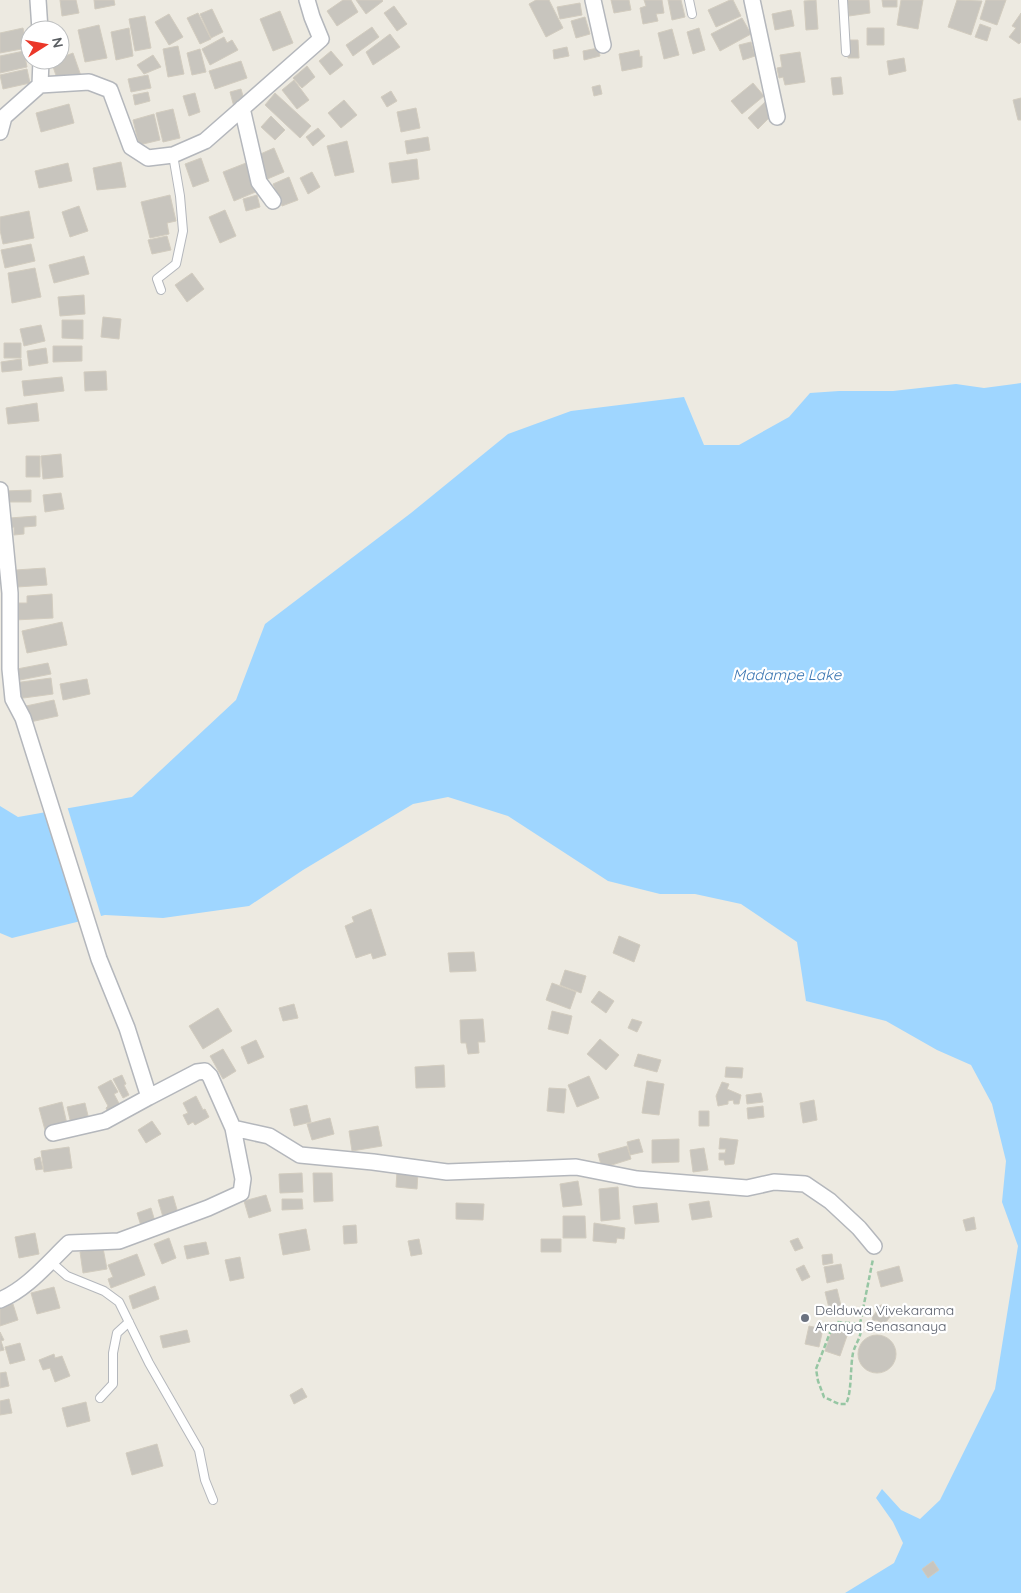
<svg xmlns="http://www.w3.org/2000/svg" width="1021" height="1593" viewBox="0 0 1021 1593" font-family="Quicksand,sans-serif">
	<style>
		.water { fill: #9fd6ff }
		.pier { fill: #edeae1 }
		.building { fill: #c8c5be; stroke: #d2ccbf }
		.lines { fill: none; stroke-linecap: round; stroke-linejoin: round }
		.service-casing { stroke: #b4b7bc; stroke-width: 10 }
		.minor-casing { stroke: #b4b7bc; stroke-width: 18 }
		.path { stroke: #96c6a3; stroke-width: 2.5; stroke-dasharray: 5 2.5; stroke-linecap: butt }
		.service { stroke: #fff; stroke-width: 8 }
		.minor { stroke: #fff; stroke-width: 15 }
		.worship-dot { fill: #6b7280; stroke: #fff; stroke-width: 2 }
		.labels { text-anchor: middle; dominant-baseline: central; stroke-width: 4.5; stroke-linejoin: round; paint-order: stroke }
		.worship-label { font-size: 14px; fill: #5b616d; stroke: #fff; text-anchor: start }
		.water-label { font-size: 15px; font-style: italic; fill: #3b76b2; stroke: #fff }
	</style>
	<rect width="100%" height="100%" fill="#edeae1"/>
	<path class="water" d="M1021 383V1593H845L894 1563 903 1543 893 1522 876 1498 882 1489 901 1510 920 1519 940 1500 995 1389 1018 1246 1002 1202 1006 1161 992 1104 971 1065 937 1050 886 1021 806 1001 797 942 741 904 695 894H660L608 881 508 816 448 797 413 804 303 870 249 906 163 918 105 915 12 938 0 933V806L18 817 132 797 236 700 265 624 411 513 508 434 571 411 684 397 704 445H739L789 417 810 393 839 391H893L956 384 984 388Z"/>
	<path class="pier" d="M67 806 102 919 94 921 60 807Z"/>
	<path class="building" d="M60 0H76L79 13 62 16Z
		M94 0H114L115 5 95 9Z
		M343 0H351L358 12 337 26 327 11Z
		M356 0H382L383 1 366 14Z
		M536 0H549L563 28 546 37 529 4Z
		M611 0H629L631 10 614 13Z
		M644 0H662L664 13 656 14 658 21 643 24 640 8 646 6Z
		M668 0H681L685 17 672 20Z
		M730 0H733L741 16 716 27 708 10Z
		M816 0 818 29 806 30 804 1Z
		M847 0H869L870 13 849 16Z
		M882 0H897V7H883Z
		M901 0H923L918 29 897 25Z
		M957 0 982 1 971 35 948 27Z
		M986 0H1006L997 25 980 19Z
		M580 3 582 15 560 19 557 7Z
		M394 6 407 24 397 31 384 13Z
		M212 9 223 32 211 38 200 14Z
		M791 10 794 26 775 30 772 14Z
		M280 11 293 43 273 51 260 19Z
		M198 13 211 39 200 44 187 18Z
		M1021 13V42L1019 44 1009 37 1016 28 1012 26Z
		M169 14 183 37 169 45 155 22Z
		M145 16 151 48 135 51 129 19Z
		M585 17 590 34 576 38 571 21Z
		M742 18 751 34 720 51 711 34Z
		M980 24 991 28 987 41 975 37Z
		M99 25 107 58 85 62 78 30Z
		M372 27 379 37 353 56 346 45Z
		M23 28 27 48 0 53V33Z
		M129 28 133 56 116 60 111 32Z
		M699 28 705 50 693 54 687 32Z
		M867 28H884V45H867Z
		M672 29 679 55 664 59 658 33Z
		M390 34 400 47 373 65 366 52Z
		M224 37 227 43 232 40 238 50 210 65 202 49Z
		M847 40H858L859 58H848Z
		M751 42 755 56 743 60 739 45Z
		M178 46 184 74 168 77 163 49Z
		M567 47 569 56 554 59 553 50Z
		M598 48 600 56 584 60 583 51Z
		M200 49 206 72 192 75 187 53Z
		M639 50 640 57 642 56V67L622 71 619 54Z
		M24 51 27 67 0 73V56Z
		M331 51 343 65 330 75 319 61Z
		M800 52 805 82 785 85 783 77 779 78 777 68 782 67 780 55Z
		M73 53 81 76 59 84 51 61 60 60V58Z
		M153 55 161 67 144 74 137 65Z
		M904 58 906 71 889 75 887 61Z
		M241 61 247 78 215 89 209 71Z
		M307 66 315 77 302 88 293 78Z
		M27 69 30 83 3 89 0 75Z
		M148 75 151 88 131 92 128 79Z
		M841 77 843 94 833 95 831 78Z
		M294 80 309 100 297 109 282 90Z
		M753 83 764 96 742 114 731 101Z
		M600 85 602 94 594 96 592 87Z
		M241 89 245 103 234 107 230 92Z
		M391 91 397 101 387 107 381 97Z
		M148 92 150 101 135 105 133 95Z
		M195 93 200 112 189 116 183 96Z
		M275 93 311 126 300 138 265 105Z
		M1021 98V120H1018L1013 100Z
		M344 100 357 115 341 128 328 113Z
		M765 102 775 112 758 129 748 118Z
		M69 104 74 123 41 132 36 113Z
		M416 108 420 128 401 132 397 112Z
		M173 109 180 138 163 142 156 113Z
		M154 114 160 140 139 145 133 120Z
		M271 116 285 130 275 140 261 127Z
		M318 128 325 136 313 146 306 137Z
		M428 137 430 150 407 154 405 141Z
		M347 141 354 172 335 176 327 146Z
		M274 148 284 172 265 180 256 156Z
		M201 158 209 181 193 187 185 164Z
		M417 159 419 179 392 183 389 163Z
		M121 162 126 187 97 190 93 168Z
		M68 163 72 181 39 188 35 171Z
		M246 163 258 191 234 201 223 172Z
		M312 172 320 187 308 194 300 178Z
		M289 177 298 200 282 206 273 184Z
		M170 195 176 221 167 223 169 234 150 238 141 202Z
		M257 195 260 207 246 211 243 199Z
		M79 206 88 231 70 237 62 212Z
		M225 210 236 236 220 243 209 217Z
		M29 211 34 238 3 244 0 230V217Z
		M167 236 171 250 152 254 148 240Z
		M31 244 35 261 5 268 1 250Z
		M84 256 89 274 54 283 49 265Z
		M35 268 41 297 12 303 8 273Z
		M192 273 204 289 187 302 175 285Z
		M84 295 85 314 60 316 58 297Z
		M103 317 121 319 119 339 101 337Z
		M62 320H83V339L62 338Z
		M41 325 45 341 24 346 20 329Z
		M4 343H21V358H4Z
		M53 346H82V361L53 362Z
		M46 348 48 363 29 366 27 351Z
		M21 359 22 370 2 372 1 362Z
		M106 371 107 390 85 391 84 372Z
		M62 377 64 391 24 396 22 381Z
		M37 403 39 421 8 424 6 408Z
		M61 454 63 477 43 479 41 456Z
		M26 456H40V477H26Z
		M31 490V502H6L5 491Z
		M61 493 64 509 45 512 43 495Z
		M36 516V526L24 527V534L14 535V527L10 528V518Z
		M45 568 47 585 17 587 16 570Z
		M52 594 53 618 15 620V603H27V596Z
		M62 622 67 645 27 653 22 631Z
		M48 663 51 674 20 680 17 669Z
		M51 678 53 694 16 699 14 683Z
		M87 679 90 694 63 700 60 684Z
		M54 700 58 716 30 722 26 706Z
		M371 909 386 955 373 959 371 953 356 958 345 926 354 922 352 917Z
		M619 936 640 945 634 962 613 953Z
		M474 952 476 971 450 972 448 953Z
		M565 970 586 976 581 993 560 985Z
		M552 983 576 992 570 1009 546 1000Z
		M599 991 614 1001 606 1013 591 1002Z
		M294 1004 298 1018 283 1021 279 1008Z
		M218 1008 232 1031 203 1049 189 1026Z
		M552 1011 572 1016 568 1034 548 1029Z
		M483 1019 485 1042H478L479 1053 468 1054 466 1043H461L460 1020Z
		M632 1019 642 1022 637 1032 628 1028Z
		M600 1039 619 1055 606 1070 587 1054Z
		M256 1040 264 1057 248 1064 241 1047Z
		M223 1049 236 1071 223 1079 210 1056Z
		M638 1054 661 1060 657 1072 634 1066Z
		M444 1065 445 1087 416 1088 415 1067Z
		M726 1067 743 1068 742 1078 725 1077Z
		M122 1075 126 1084 124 1085 129 1095 123 1098 113 1079Z
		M589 1076 599 1098 577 1107 568 1085Z
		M111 1080 118 1092 114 1094 122 1109 109 1115 106 1108 108 1106 98 1087Z
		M647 1081 664 1084 659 1115 642 1113Z
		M722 1082 729 1084 727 1089 741 1095 739 1104H734L733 1100 728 1101V1104L718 1106 716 1096Z
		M549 1088 566 1089 564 1113 547 1111Z
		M761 1093 763 1102 747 1104 746 1095Z
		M196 1096 203 1110 205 1109 209 1117 195 1125 193 1122 188 1125 183 1115 188 1113 183 1103Z
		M814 1100 817 1120 803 1123 800 1103Z
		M62 1102 67 1124 45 1130 39 1108Z
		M85 1103 89 1120 71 1124 67 1107Z
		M307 1105 311 1122 294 1126 290 1109Z
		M763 1106 764 1117 748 1119 747 1108Z
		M699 1111H709V1126H699Z
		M330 1118 334 1134 312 1140 307 1124Z
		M152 1121 161 1134 146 1143 138 1130Z
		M378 1126 382 1146 352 1151 349 1131Z
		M720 1138 738 1140 734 1164 725 1165 724 1160H719V1153H725L726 1149H719Z
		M639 1139 643 1152 630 1155 627 1142Z
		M679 1139V1162L652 1163V1140Z
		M627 1146 631 1159 602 1168 598 1154Z
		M69 1147 72 1168 44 1172 41 1151Z
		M704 1148 708 1170 693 1172 690 1150Z
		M40 1157 43 1169 36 1170 34 1159Z
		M397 1171 418 1172 417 1189 396 1187Z
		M302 1173 303 1192 280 1193 279 1174Z
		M313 1173H332L333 1201 314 1202Z
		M578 1181 582 1205 563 1207 560 1184Z
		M618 1187 620 1219 601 1221 599 1189Z
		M266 1195 271 1211 249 1218 244 1201Z
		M173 1196 178 1213 163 1217 158 1200Z
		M282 1199H302L303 1209 282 1210Z
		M709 1201 712 1217 692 1220 689 1204Z
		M456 1203 484 1204 483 1220 456 1219Z
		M657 1203 659 1222 635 1224 633 1206Z
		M151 1208 156 1225 142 1229 137 1213Z
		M563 1216H585L586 1238H563Z
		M974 1217 976 1229 966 1231 963 1220Z
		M594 1223 625 1228 624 1239 617 1238 616 1243 593 1241Z
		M356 1225 357 1243 344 1244 343 1226Z
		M306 1229 310 1250 283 1255 279 1234Z
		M35 1233 39 1254 19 1258 15 1237Z
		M169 1238 176 1258 162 1264 154 1244Z
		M798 1238 803 1248 795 1251 790 1241Z
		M419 1239 422 1254 411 1256 408 1241Z
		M541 1239H561V1252H541Z
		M206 1242 209 1254 187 1259 184 1246Z
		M103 1248 107 1269 83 1273 80 1252Z
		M137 1254 145 1275 111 1288 108 1279 113 1277 108 1265Z
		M832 1254 833 1263 823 1265 822 1255Z
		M240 1257 244 1278 230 1281 225 1260Z
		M841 1264 844 1279 827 1283 824 1267Z
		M804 1265 810 1277 802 1281 796 1269Z
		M899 1266 903 1281 881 1287 877 1272Z
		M155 1286 159 1299 133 1309 129 1296Z
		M54 1287 60 1308 37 1314 31 1293Z
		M837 1289 842 1310 830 1312 825 1292Z
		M13 1304 18 1320 0 1326V1309Z
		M882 1305 883 1308 889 1312 892 1311 893 1316 890 1317 886 1322 887 1325 882 1326V1323L876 1320 873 1321 872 1316 874 1315 878 1309 877 1306Z
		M809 1326 823 1329 819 1347 805 1344Z
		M833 1328 848 1333 840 1356 825 1351Z
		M187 1330 190 1342 163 1348 160 1336Z
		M0 1332 4 1340 1 1341 4 1350 0 1351Z
		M858 1354a19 19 0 1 1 38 0a19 19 0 1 1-38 0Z
		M20 1343 25 1360 10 1364 5 1347Z
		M54 1354 55 1358 62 1356 70 1376 55 1382 50 1368 43 1370 39 1360Z
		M6 1372 9 1386 0 1388V1373Z
		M302 1388 307 1397 294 1404 290 1395Z
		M9 1399 12 1413 0 1415V1401Z
		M86 1402 90 1421 67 1427 62 1408Z
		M157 1444 163 1466 132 1475 126 1453Z
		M933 1561 939 1570 928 1578 922 1569Z"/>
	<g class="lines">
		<defs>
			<path id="service" d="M689 0 692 14
				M843 0 846 52
				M161 290 157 279 176 264 183 231 180 196 173 155
				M50 1261 67 1276 104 1291 119 1302 149 1363 199 1450 205 1480 213 1500
				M100 1398 113 1384V1353L117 1333 129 1322"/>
			<path id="minor" d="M38 0 40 30
				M593 0 603 45
				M752 0 777 117
				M40 85 89 82 110 90 131 147 148 158 173 155 205 141 321 39 312 17 307 0
				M242 108 259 182 273 201
				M0 132 4 117 40 85 41 60
				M0 490 10 593V669L13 699 23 718 99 959 127 1028 149 1097 197 1072 205 1071 210 1076 233 1128 269 1136 300 1155 373 1162 447 1172 576 1167 637 1179 747 1188 774 1182 805 1184 830 1201 859 1228 874 1246
				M53 1133 105 1121 149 1097
				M0 1300C27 1289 48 1263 69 1243L119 1241 208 1208 241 1193 243 1179 233 1128"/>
		</defs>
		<use href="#service" class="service-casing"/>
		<use href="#minor" class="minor-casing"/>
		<path class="path" d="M860 1324C863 1337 856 1341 853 1353 850 1368 852 1392 846 1404H839L824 1397 818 1381 816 1369 833 1325 837 1322 860 1324 873 1259"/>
		<use href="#service" class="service"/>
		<use href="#minor" class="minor"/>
	</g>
	<circle class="worship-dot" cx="805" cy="1318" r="5"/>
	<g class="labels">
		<g class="worship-label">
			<text x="815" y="1310">Delduwa Vivekarama<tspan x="815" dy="16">Aranya Senasanaya</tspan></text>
		</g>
		<g class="water-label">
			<text x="787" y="674">Madampe Lake</text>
		</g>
	</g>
	<g transform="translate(45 45) rotate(79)"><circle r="24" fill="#ffffff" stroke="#bdbfc0"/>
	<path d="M0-4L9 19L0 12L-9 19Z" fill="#eb3729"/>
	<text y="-8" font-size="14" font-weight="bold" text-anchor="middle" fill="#5a5e62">N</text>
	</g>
</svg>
